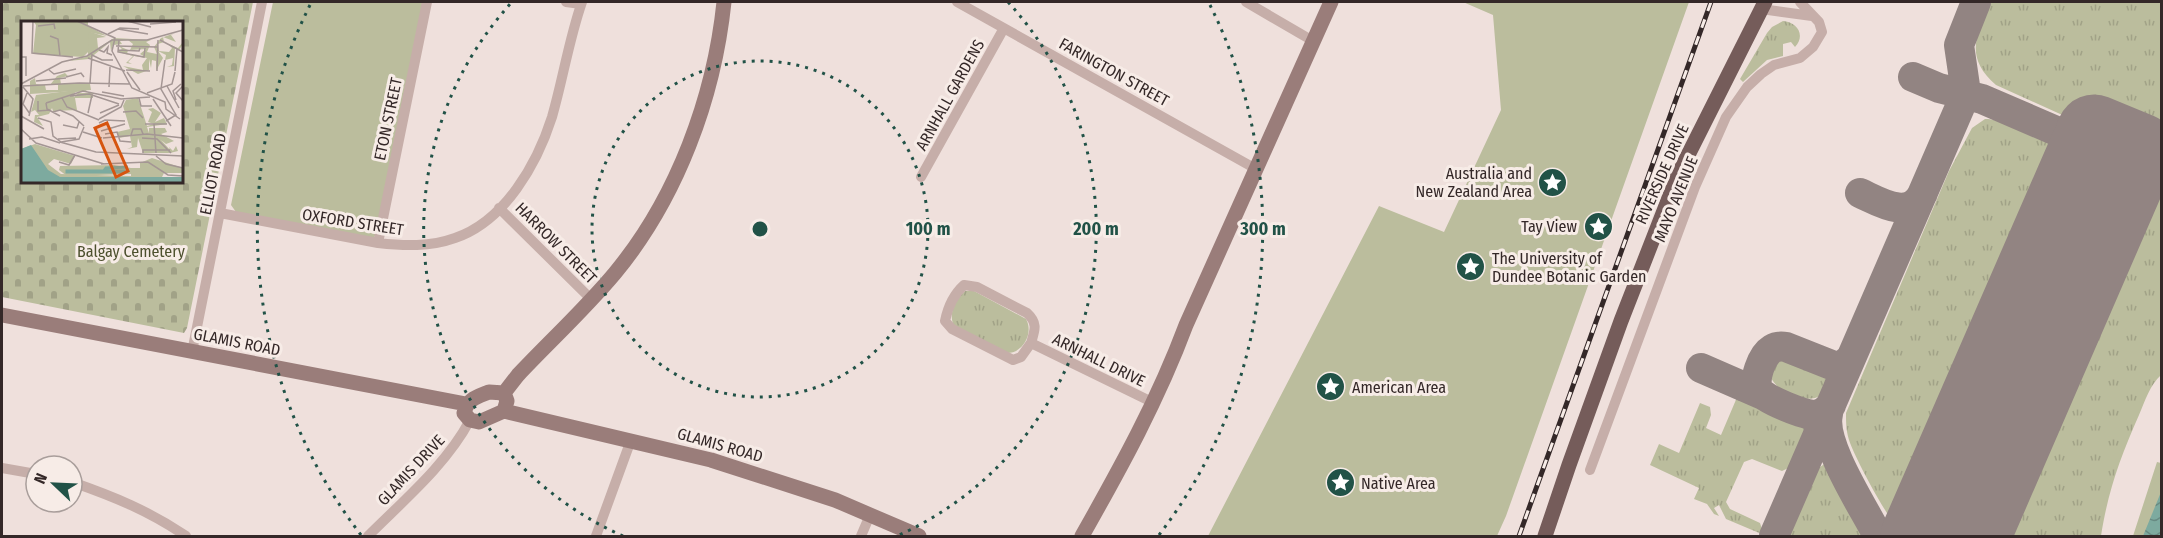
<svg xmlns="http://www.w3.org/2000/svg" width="2163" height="538" viewBox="0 0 2163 538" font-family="'Fira Sans Condensed',sans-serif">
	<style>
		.grass { fill: url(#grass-tufts) }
		.cemetery { fill: url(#cemetery-stones); fill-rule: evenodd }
		.green { fill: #bbbd9d }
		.water { fill: url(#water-waves) }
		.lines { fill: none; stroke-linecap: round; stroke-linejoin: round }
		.taxiway { stroke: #928482; stroke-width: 30 }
		.runway { stroke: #928482; stroke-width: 75 }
		.street { stroke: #c6aea9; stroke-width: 10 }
		.secondary { stroke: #9a7d7a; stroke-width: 15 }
		.primary { stroke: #755c5a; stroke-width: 15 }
		.rail-casing { stroke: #342828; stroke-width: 5 }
		.rail { stroke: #f7ece7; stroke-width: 3; stroke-dasharray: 9; stroke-linecap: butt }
		.ring { fill: none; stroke: #215247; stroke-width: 3; stroke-dasharray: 3 6 }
		.labels { text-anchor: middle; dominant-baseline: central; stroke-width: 6; stroke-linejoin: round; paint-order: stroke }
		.street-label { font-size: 16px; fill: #342828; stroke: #f7ece7 }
		.poi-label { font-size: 16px; fill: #342828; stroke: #f7ece7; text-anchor: start }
		.park-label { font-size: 16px; fill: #4d502e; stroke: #f7ece7 }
		.inset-river { fill: none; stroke: #7daa9f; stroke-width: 3 }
		.inset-road { fill: none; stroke: #a49694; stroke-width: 1.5 }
		.view { fill: #d6540f; fill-opacity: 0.15; stroke: #d6540f; stroke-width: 3 }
		.inset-edge { fill: none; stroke: #342828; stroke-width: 3 }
		.centre { fill: #215247; stroke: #f7ece7; stroke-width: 3 }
		.ring-label { font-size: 18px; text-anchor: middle; font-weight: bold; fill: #215247; stroke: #f7ece7; stroke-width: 6; stroke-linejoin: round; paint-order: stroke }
	</style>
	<defs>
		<pattern id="grass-tufts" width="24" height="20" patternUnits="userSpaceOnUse" patternTransform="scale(1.5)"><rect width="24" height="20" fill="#bbbd9d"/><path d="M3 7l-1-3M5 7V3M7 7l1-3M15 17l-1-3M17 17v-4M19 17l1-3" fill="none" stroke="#a1a287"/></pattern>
		<pattern id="cemetery-stones" width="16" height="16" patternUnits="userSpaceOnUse" patternTransform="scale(1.5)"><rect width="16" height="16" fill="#bbbd9d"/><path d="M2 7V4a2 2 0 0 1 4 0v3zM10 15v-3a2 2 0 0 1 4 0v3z" fill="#a1a287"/></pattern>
		<pattern id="water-waves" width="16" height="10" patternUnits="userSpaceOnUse" patternTransform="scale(1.5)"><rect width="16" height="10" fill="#7daa9f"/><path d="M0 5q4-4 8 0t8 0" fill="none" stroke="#678a82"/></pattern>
	</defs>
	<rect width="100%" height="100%" fill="#efe0dc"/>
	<path class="grass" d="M1991 2H2161V375C2150 385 2145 401 2139 415 2120 458 2108 491 2101 536H1976L2144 152 1996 85C1964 57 1976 35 1991 2Z
		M1783 21C1797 22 1806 35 1795 47L1791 42 1783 44V56L1767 60 1743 82 1740 79 1767 33 1772 27Z
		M1985 119C2000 118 2053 139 2064 150 2073 160 2074 172 2074 185L1923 533C1917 536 1912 538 1905 535 1892 529 1854 456 1849 440 1846 430 1846 422 1846 413L1949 171 1972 128Z
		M965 291H974L1026 319C1034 333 1023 354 1006 353L954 326C948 314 955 299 965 291Z
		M1791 354C1801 358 1814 362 1821 369 1826 373 1828 380 1827 386 1821 411 1776 394 1771 377 1772 364 1778 356 1791 354Z
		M1743 394 1800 420 1810 437 1799 463 1782 471 1752 459 1744 462 1726 502 1730 509 1760 523 1764 535 1726 519 1719 505 1714 508 1719 516 1714 514 1707 504 1694 499 1699 488 1650 465 1659 444 1679 453 1700 403 1710 407 1711 415 1706 428 1721 435 1738 395Z
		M1827 462 1868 536H1787L1816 470Z"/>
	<path class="cemetery" d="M2 2H253L187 328 184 333 2 297ZM22 22H182V182H22Z"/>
	<path class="green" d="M273 2H423L376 235 373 238 236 212 231 205Z
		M1463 2H1689L1506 516 1497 536H1208L1379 206 1444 232 1501 110 1493 15Z
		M2157 462 2161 463V536H2133Z"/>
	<path class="water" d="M2161 492V536H2143Z"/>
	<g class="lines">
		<path class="taxiway" d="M1913 77 1939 88 1982 99 2112 155
			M1860 193C1880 202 1909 221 1923 193
			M1701 368 1763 395
			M1831 405C1827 410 1822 414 1815 415 1806 416 1764 399 1759 391 1752 381 1762 355 1772 349 1777 346 1781 346 1786 347L1834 366H1842L1850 359
			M1828 414C1821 444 1864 508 1878 536
			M1774 536 1960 107 1965 86 1959 45 1976 2
			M1944 536 1958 508"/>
		<path class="runway" d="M1918 536 2094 132 2140 151 1973 536"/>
		<path class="street" d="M566 2 581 4
			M957 2 1256 169
			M1246 2 1313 41
			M1761 9 1812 16
			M921 177 1004 28
			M499 208 591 299
			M220 213 378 243C404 246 430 247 455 238 505 221 537 164 552 117 563 79 569 39 582 2
			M378 243 427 2
			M1031 343 1021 357 1013 360 952 329 945 321C948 306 953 295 964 285L977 287 1027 313C1038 323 1035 330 1031 343L1154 403
			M192 352 262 2
			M2 468 36 474
			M1590 470 1695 187 1726 117 1747 87 1761 74 1774 65 1800 58 1813 47 1822 32 1819 22 1800 2
			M72 482C115 497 149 511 186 536
			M368 536C404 500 446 465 470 420
			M596 536 631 440
			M861 536 870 515"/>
		<path class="secondary" d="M2 315 466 404
			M489 392 504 393 507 401 504 411 479 422 470 420 464 413C467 399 477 397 489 392Z
			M504 393 518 375C550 341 585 309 615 273 677 198 714 98 724 2
			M504 411 711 460 835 500 919 536
			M1082 536C1121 467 1158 400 1186 325L1331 2"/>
		<path class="primary" d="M1545 536 1569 465 1621 321 1678 175 1765 2"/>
		<defs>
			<path id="rail" d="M1519 536 1711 2"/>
		</defs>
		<use href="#rail" class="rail-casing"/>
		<use href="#rail" class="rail"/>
	</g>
	<g class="ring">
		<circle cx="760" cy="229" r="168"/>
		<path d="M623 536A336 336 0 0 1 512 2M1008 2A336 336 0 0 1 897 536"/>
		<path d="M361 535A503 503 0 0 1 310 5M1210 5A503 503 0 0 1 1159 535"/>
	</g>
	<defs>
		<symbol id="sight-disc" viewBox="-11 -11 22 22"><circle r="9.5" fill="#215247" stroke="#f7ece7"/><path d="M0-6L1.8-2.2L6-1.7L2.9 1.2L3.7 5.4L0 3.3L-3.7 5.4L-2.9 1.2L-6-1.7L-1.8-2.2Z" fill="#fff"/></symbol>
	</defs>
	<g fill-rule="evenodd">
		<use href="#sight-disc" x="1536" y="166" width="33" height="33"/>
		<use href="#sight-disc" x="1582" y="210" width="33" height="33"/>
		<use href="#sight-disc" x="1454" y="250" width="33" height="33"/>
		<use href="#sight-disc" x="1314" y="370" width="33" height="33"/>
		<use href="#sight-disc" x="1324" y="466" width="33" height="33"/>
	</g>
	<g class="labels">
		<g class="street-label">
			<text transform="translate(1114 72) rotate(29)">FARINGTON STREET</text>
			<text transform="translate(950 95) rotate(-61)">ARNHALL GARDENS</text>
			<text transform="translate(388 119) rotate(-78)">ETON STREET</text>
			<text transform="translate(213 174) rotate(-79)">ELLIOT ROAD</text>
			<text transform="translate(1662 174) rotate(-66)">RIVERSIDE DRIVE</text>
			<text transform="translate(1676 199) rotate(-68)">MAYO AVENUE</text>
			<text transform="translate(353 222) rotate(9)">OXFORD STREET</text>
			<text transform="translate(556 243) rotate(45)">HARROW STREET</text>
			<text transform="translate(237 342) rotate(11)">GLAMIS ROAD</text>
			<text transform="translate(1099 360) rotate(26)">ARNHALL DRIVE</text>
			<text transform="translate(720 445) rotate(16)">GLAMIS ROAD</text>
			<text transform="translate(411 470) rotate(-47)">GLAMIS DRIVE</text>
		</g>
		<g class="poi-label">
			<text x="1532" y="173" text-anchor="end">Australia and<tspan x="1532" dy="18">New Zealand Area</tspan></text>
			<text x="1577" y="226" text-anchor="end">Tay View</text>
			<text x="1492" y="258">The University of<tspan x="1492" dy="18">Dundee Botanic Garden</tspan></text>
			<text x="1352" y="387">American Area</text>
			<text x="1361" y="483">Native Area</text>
		</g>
		<g class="park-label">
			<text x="131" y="251">Balgay Cemetery</text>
		</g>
	</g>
	<g transform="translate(21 21)">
		<rect width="162" height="162" fill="#efe0dc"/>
		<path d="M67 10 85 16 76 17 77 27 93 17 130 19 125 21 129 24 126 31 136 33 133 26 140 17 154 12 150 14 155 21 142 16 143 21 137 23 138 30 148 31 151 27 147 23 157 27 162 21V23L158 29 154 27 153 45 146 46 151 44 152 37 144 39 145 34 137 30 142 37 135 50V40L131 39 130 47 128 38V49L117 53 102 45 122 49 121 44 126 37 113 35 107 41 111 43 105 42 112 35 97 31 101 28 98 25 107 29 106 33 124 36 119 33 125 28 109 29 112 23 107 19 99 20 101 23 92 24 90 30 89 21 68 38 47 40 65 36 74 30 67 34ZM63 68 66 70 55 71 52 73 53 76 57 72H72V77H54L56 89 32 90 31 87 28 93 16 96 22 105 13 101 14 94H18L14 89 10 91 15 74ZM93 144 110 147V153L46 155 38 149 39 145Z" fill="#bbbd9d"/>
		<path d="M12 0H67V5L86 15 67 11 68 30 62 36 12 33 15 4ZM44 52 47 55 39 57 40 63H69L70 69 9 73V60L14 57 15 63 24 64 25 69H37V64H29L36 55ZM117 77 126 105 133 103 127 101 131 91 127 88 132 87 140 92 134 101 143 97 146 103 126 106 128 112V107H144L146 111 140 113 153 120 145 123 140 119 149 129 148 126 152 130 155 125 157 130 149 132H122L117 117 116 126 106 128 111 126 109 115 98 117 96 111 109 108 102 85 105 79ZM14 123 54 135 50 143 33 138 27 143 40 153 110 155V147H119V142L131 137 162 147V152H143L141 156 0 162V128Z" fill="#bbbd9d"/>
		<path d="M10 124 27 149 39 156H162V162H0V128Z" fill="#7daa9f"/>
		<path class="inset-river" d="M46 150H103V151H46ZM82 151 85 147 107 146"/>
		<path class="inset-road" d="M12 0 11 32 52 36M56 0 94 17 91 30 111 67 144 81 145 88 159 98M106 0 130 6M129 3 155 1M17 5 33 3 34 8M97 8 127 13M87 13 99 7 118 8M29 15 37 18 39 35M98 19 97 31 123 36 124 27M139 19 162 31M95 25 136 26M78 29 83 31 87 26 86 32 91 34M97 29 118 30 119 27M71 34 81 39H92M0 36H5V55M67 37 104 50M144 39 140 68 155 94 145 100M28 49 33 53 55 48M105 49 129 50M136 50 137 19M154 50 156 28M106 51 119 69M45 56 60 52 63 56M15 60 45 57M58 62 109 63M69 62 71 33M0 63 41 41 66 35 91 19H126L162 9M2 65 58 62M146 65 158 87M162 65 155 72 162 80M2 66 12 78 8 95M88 66 89 46M81 71 103 75M6 72 2 83 9 93M126 72 151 63 154 51M49 75 68 73 98 83M41 77 46 86 78 99M118 77 120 85H131M132 78 150 105M155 79 152 70 160 63M17 80V90L29 89M25 82 62 70 100 78 129 76M25 82 26 88 39 95M32 91 39 89 52 95 63 105M102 91 115 90 122 97M67 92 71 74M79 92 98 84M0 95 23 108M17 97 30 101 32 115 40 121M78 98 100 86 103 79M78 102 84 99 104 100M124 103H146M133 103 135 132M42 104 56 107 58 101M0 108 15 122 83 143M80 110 104 103M62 111 81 117M84 113 96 111 99 120 110 121M110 114 112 108H120L122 113M82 117 126 113 162 117M121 117 136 118 150 132M8 118 21 116 39 122M37 118 55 117M39 121 75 131 162 135M40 121 58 118 63 106M122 132V129H149M135 135 145 143 162 147M38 141 48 144 54 134M80 143 127 141 147 154 162 155"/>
		<path class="view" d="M86 102 107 150 95 156 74 107Z"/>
		<rect width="162" height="162" class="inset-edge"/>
	</g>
	<circle cx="760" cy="229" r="9" class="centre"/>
	<g class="ring-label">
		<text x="928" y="235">100 m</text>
		<text x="1096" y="235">200 m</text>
		<text x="1263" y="235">300 m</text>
	</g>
	<rect width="2163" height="538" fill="none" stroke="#342828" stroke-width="6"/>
	<g transform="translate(54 484) rotate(293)"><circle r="28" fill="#f7ece7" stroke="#a99e9b" stroke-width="1.5"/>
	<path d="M0-4.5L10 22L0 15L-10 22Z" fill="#215247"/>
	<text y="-9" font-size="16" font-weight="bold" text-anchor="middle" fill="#342828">N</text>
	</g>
</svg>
